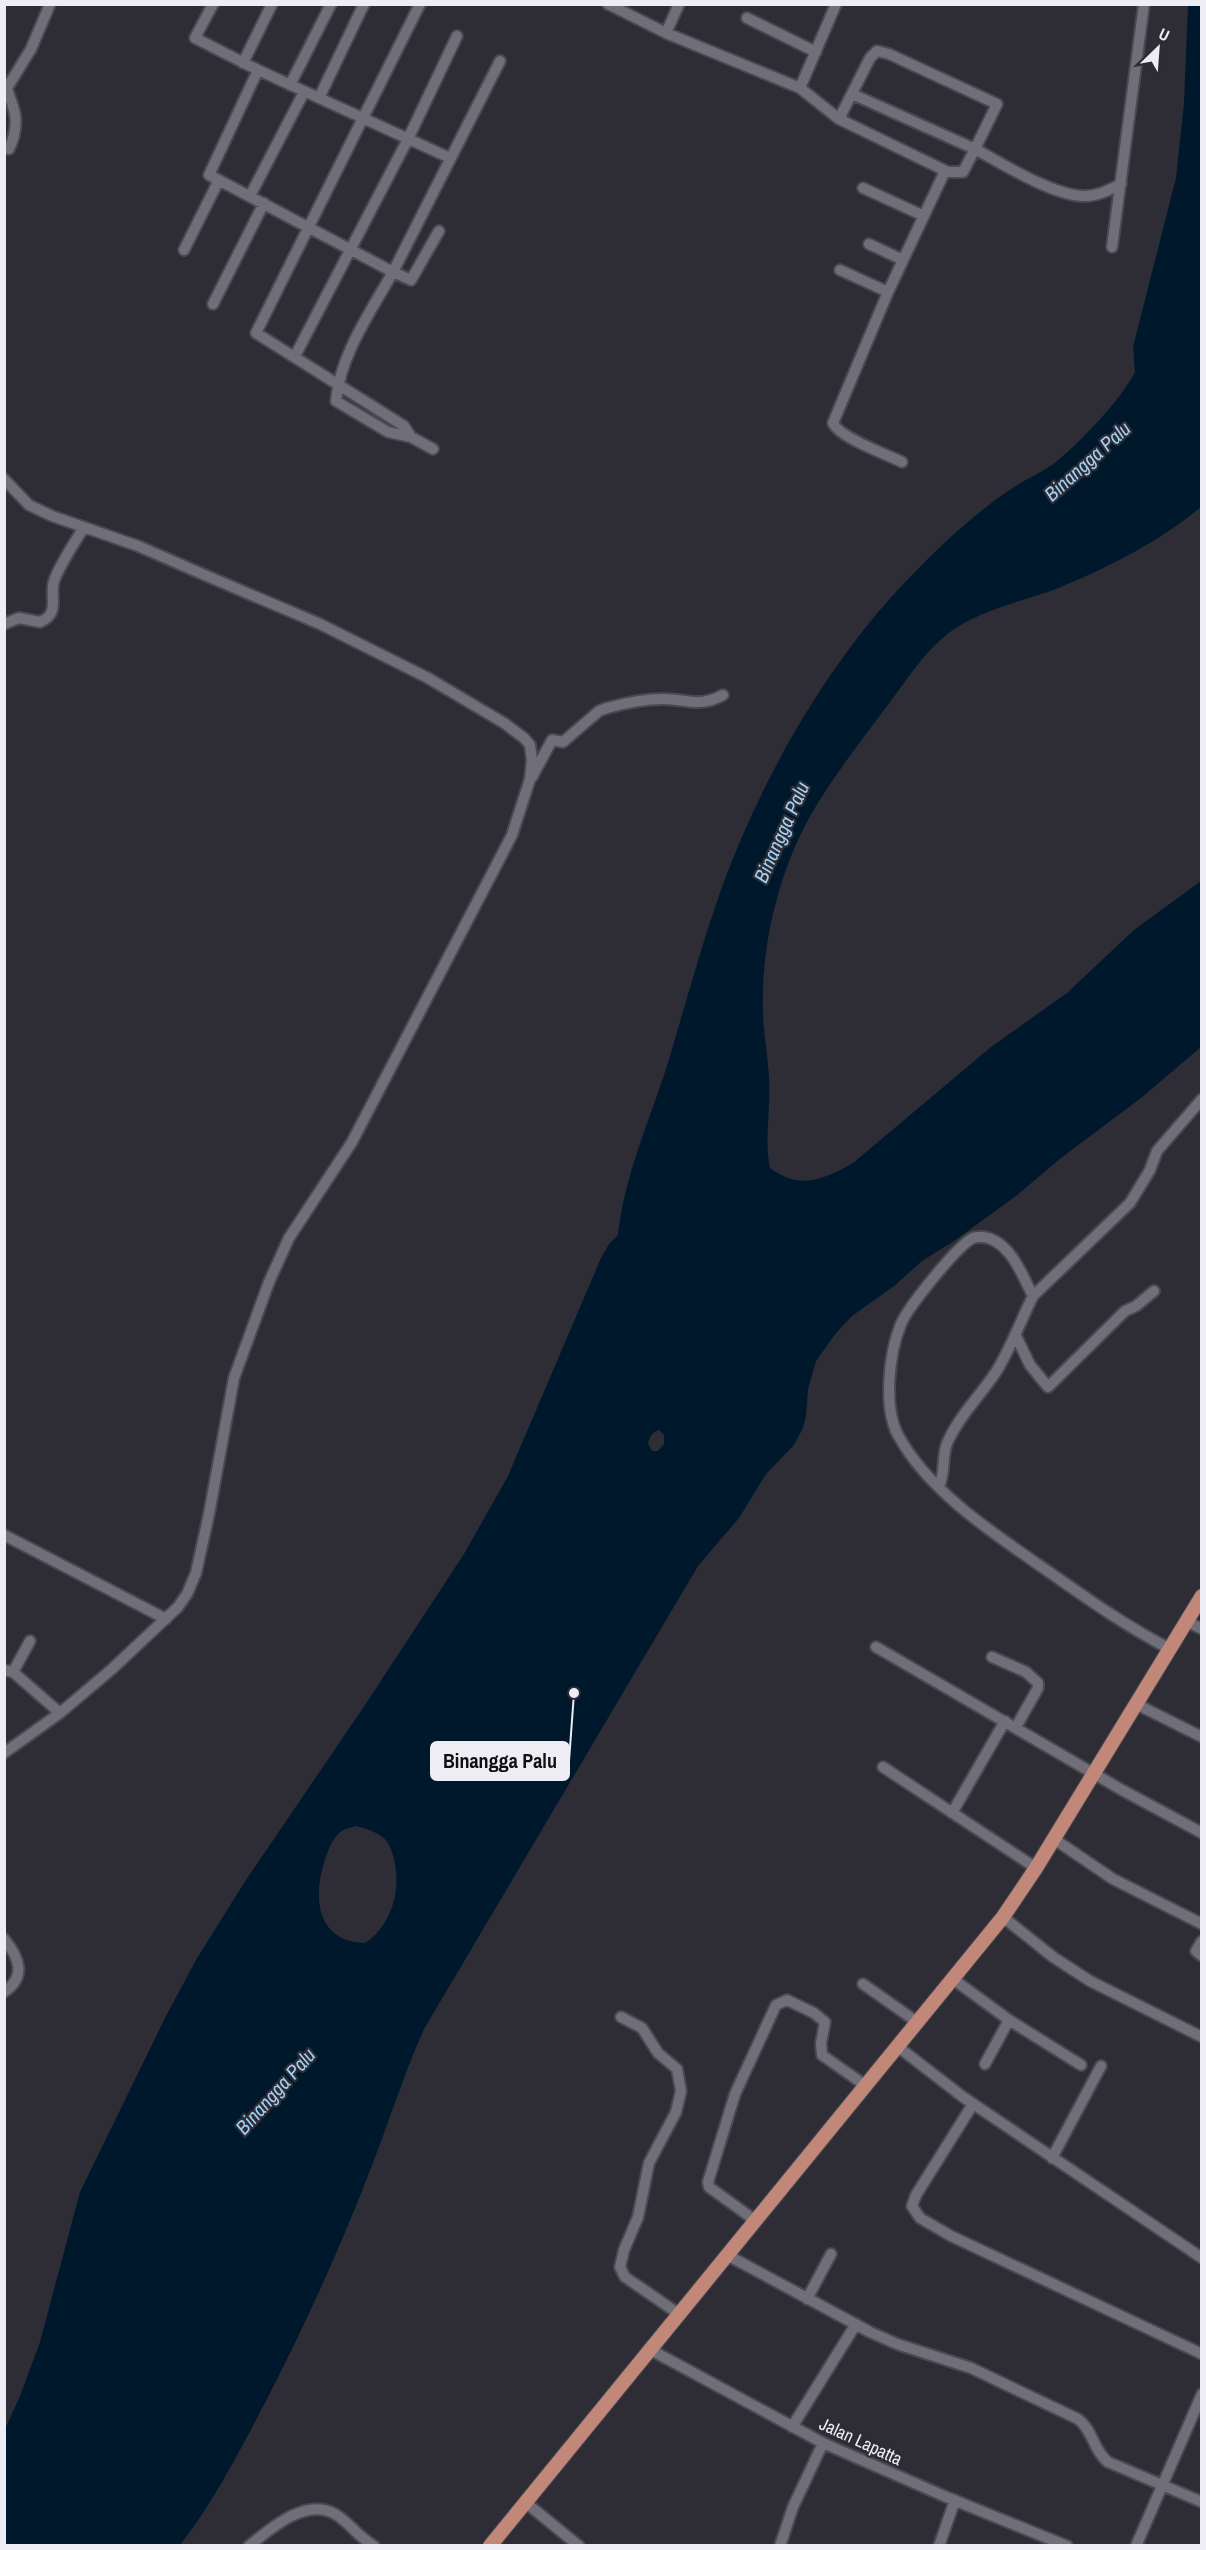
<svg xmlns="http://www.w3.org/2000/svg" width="1206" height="2550" viewBox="0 0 1206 2550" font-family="'Archivo Narrow',sans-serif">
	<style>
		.water { fill: #00182c; fill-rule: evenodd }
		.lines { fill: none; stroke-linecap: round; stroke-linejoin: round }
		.minor-casing { stroke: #4a4850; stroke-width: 14 }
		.major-casing { stroke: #4a4850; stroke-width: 16 }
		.minor { stroke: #706e78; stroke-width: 10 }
		.major { stroke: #c18879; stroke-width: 14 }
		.labels { text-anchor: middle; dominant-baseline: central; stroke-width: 4.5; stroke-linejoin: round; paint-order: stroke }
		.street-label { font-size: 18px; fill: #eeedf3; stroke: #2e2c35 }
		.water-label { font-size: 20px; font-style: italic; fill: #a1d1f6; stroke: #2e2c35 }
		.leader { fill: none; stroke: #eeedf3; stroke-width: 2 }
		.callout-dot { fill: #eeedf3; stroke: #2e2c35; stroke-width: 2 }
		.callout { fill: #eeedf3; stroke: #eeedf3; stroke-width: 2 }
		.callout-label { font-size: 20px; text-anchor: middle; font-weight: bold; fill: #111 }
	</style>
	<rect width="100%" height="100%" fill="#2e2c35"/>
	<path class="water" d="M1188 5H1202L1201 507C1159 542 1107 568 1056 589 1023 601 989 608 959 626 927 645 906 682 884 710 858 745 830 781 809 818 778 875 761 946 763 1010 763 1032 768 1055 769 1078 771 1107 764 1139 770 1168 800 1190 823 1180 853 1163L991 1047 1067 993 1134 930 1201 881V1047L1141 1098 1061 1158 1016 1196 954 1241 922 1261 894 1286 852 1316 836 1333 816 1361 808 1389 806 1416 803 1428 794 1445 766 1474 739 1518 698 1566 424 2029C403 2076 388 2125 369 2173 339 2251 304 2327 266 2401 240 2450 215 2500 180 2545H5V2429L20 2396 40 2342 80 2192 166 2016 196 1960 244 1883 365 1705 464 1554 508 1476 601 1258 609 1244 618 1235C624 1177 649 1122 667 1066 685 1006 701 946 722 887 763 775 832 654 917 570 945 541 978 511 1011 489 1024 480 1039 474 1052 465 1077 446 1121 400 1135 372L1133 347 1176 178 1184 103ZM659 1430 664 1435V1444L658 1451H652L648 1443C650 1437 652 1432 659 1430ZM356 1826C367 1829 382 1833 388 1843 405 1876 396 1923 365 1943 317 1942 313 1899 324 1863 327 1853 331 1841 339 1833 343 1829 350 1828 356 1826Z"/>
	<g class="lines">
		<defs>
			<path id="minor" d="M213 4 195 38 258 70 209 175 393 272 500 61
				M608 4 666 33 800 88 839 119 948 172H963L975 149C1003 164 1050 194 1082 196 1096 197 1109 190 1121 184
				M747 18 816 52
				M666 33 679 4
				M243 63 272 4
				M258 70 450 158
				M5 84C15 109 21 124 9 149
				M290 85 331 4
				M7 88 31 49 50 4
				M800 88 836 4
				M319 98 364 4
				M363 118 256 333 404 426 411 437
				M839 119 870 58 877 51 889 54 997 104 975 149 852 94
				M369 121 363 118 420 4
				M863 188 924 216
				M250 196 304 92
				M869 244 903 260
				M1112 247 1144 4
				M184 250 219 180
				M840 270 888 292 833 423C840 438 886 454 902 462
				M888 292 945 171
				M213 304 264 203
				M295 356 408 139 457 36
				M433 449 411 437 388 432 336 401C340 355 371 311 393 272L411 280 439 231
				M4 479 29 505 52 516 138 546 214 579 320 624 428 678 504 723 524 738 530 745 532 760 530 779 512 835 352 1142 289 1238 269 1282 234 1378 209 1514 196 1573 187 1594 178 1607 112 1669 60 1713 4 1753
				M4 624 19 618 40 622C61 613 49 597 54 581 61 562 74 544 84 527
				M532 777 552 740 563 742 599 711 607 708C625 703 645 699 663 699 688 699 699 708 723 695
				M1033 1296 1130 1203 1150 1170 1157 1151 1202 1099
				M1016 1336 1030 1365 1048 1387 1125 1311 1136 1306 1154 1291
				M939 1486C946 1472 941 1456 948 1441 960 1415 980 1396 996 1372 1011 1348 1020 1322 1033 1296 1023 1277 1013 1248 991 1239 986 1237 978 1236 973 1238 957 1246 908 1307 901 1324 889 1353 883 1407 898 1435 929 1493 999 1537 1052 1574 1092 1602 1126 1626 1170 1649
				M4 1535 166 1619
				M1186 1621 1202 1629
				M876 1647 1122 1790 1202 1833
				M992 1657 1026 1672 1038 1683V1688L1016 1727
				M4 1670 13 1672 60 1713
				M13 1672 30 1641
				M1136 1704 1202 1737
				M883 1767 1036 1868
				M952 1813 1005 1721
				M1054 1839 1113 1879 1202 1924
				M1003 1917 1053 1957 1090 1981 1202 2037
				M4 1939C19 1957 27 1977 4 1992
				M1202 1941 1196 1951 1202 1956
				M953 1979 1009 2020 1081 2065
				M863 1984 917 2022
				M621 2017 642 2028 658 2053 677 2069 681 2091 676 2112 649 2163 638 2217 624 2250 620 2267 625 2277 679 2314
				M897 2046 963 2097 1202 2258
				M985 2064 1009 2020
				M973 2104 916 2195 912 2206 920 2218 951 2236 1202 2354
				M1052 2158 1101 2066
				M756 2221 709 2187 708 2182 735 2094 776 2005 787 2000 814 2013 825 2022 821 2043 822 2055 866 2086
				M727 2255 870 2332 897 2344 971 2368 1078 2419C1093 2430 1093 2450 1108 2462L1202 2502
				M807 2299 831 2254
				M649 2349 823 2443 944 2496 1067 2546
				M792 2427 856 2324
				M525 2502 579 2546
				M249 2546C270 2529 306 2497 335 2514 349 2522 357 2536 374 2546
				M780 2546 793 2507 823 2443
				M939 2546 955 2500
				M1136 2546 1202 2394"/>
			<path id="major" d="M490 2546 1003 1917 1036 1868 1202 1596"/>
		</defs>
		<use href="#minor" class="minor-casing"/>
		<use href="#major" class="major-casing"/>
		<use href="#minor" class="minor"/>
		<use href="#major" class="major"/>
	</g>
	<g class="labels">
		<g class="street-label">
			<text transform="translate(861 2441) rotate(25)">Jalan Lapatta</text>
		</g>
		<g class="water-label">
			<text transform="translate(1087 461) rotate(-42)">Binangga Palu</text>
			<text transform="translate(781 832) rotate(-66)">Binangga Palu</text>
			<text transform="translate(275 2091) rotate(-48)">Binangga Palu</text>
		</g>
	</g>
	<path class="leader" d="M574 1693L569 1761"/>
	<circle class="callout-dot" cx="574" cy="1693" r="6"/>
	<rect class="callout" x="431" y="1742" width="138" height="38" rx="6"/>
	<g class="callout-label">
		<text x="500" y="1768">Binangga Palu</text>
	</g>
	<rect width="1206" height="2550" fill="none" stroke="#eeedf3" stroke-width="12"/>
	<g transform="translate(1158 48) rotate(25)" stroke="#2e2c35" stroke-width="4.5" paint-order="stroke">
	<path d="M0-4.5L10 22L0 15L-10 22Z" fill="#eeedf3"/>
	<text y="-9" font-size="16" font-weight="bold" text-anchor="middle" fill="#eeedf3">U</text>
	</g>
</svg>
